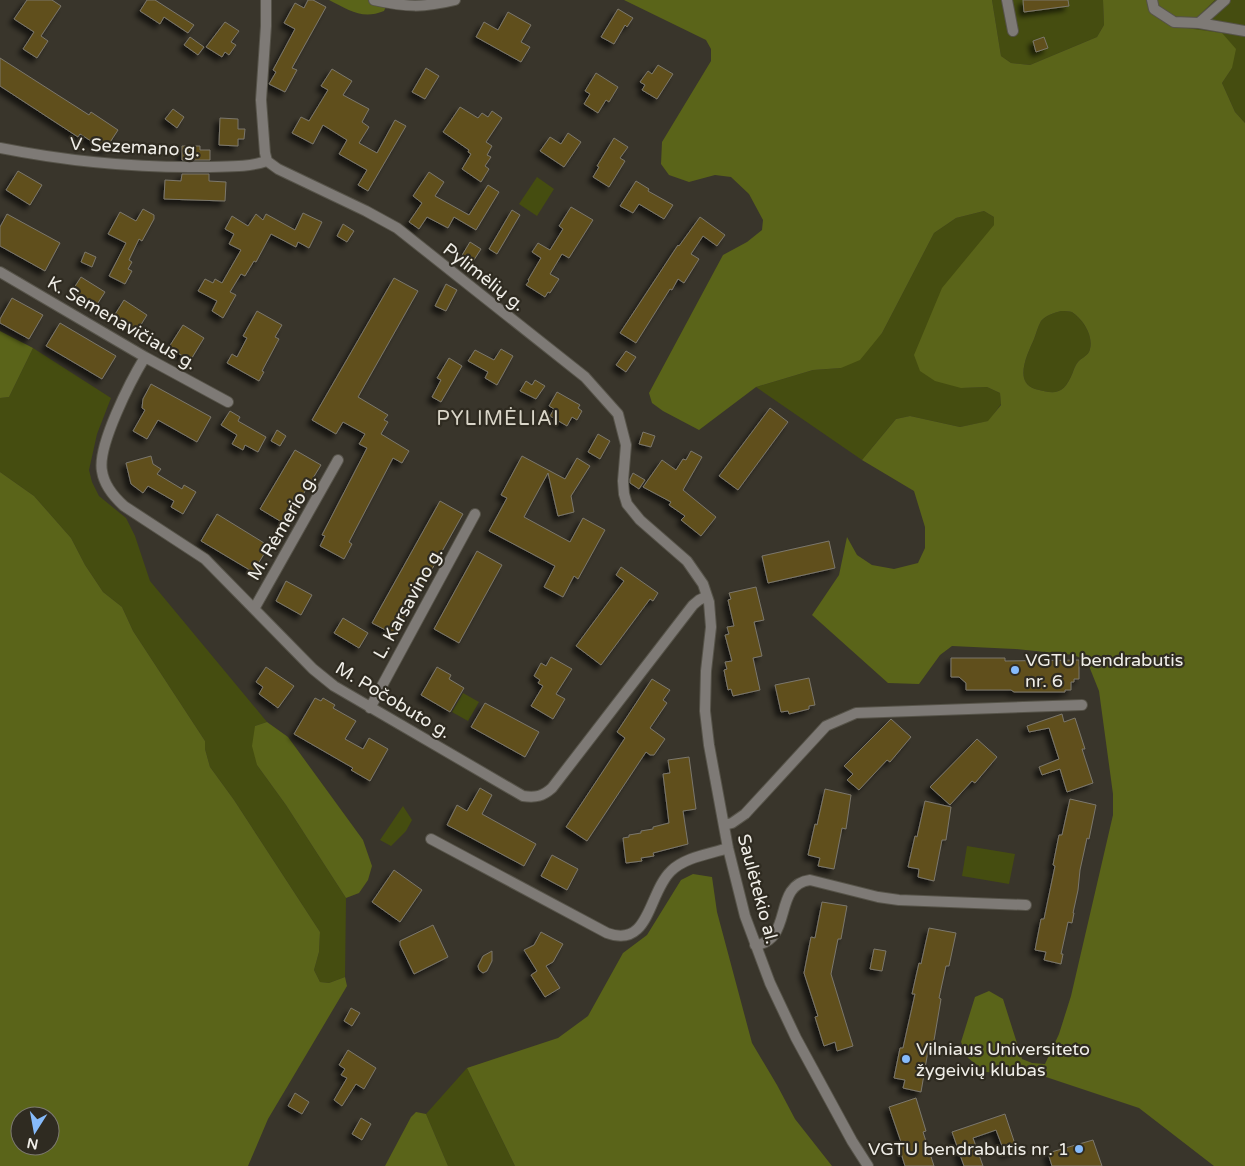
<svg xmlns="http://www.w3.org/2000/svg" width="1245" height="1166" viewBox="0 0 1245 1166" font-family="'Varela Round',sans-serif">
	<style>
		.green { fill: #454d10 }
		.forest { fill: #5a6419; fill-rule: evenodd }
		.building { fill: #614f1b; stroke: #7b776c; filter: url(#shadow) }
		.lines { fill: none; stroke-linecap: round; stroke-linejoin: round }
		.street-casing { stroke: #565349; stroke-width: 12 }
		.street { stroke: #7e7a76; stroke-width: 10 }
		.poi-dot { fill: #86bbfb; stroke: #2f2b21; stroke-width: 2 }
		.labels { text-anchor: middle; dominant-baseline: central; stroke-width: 4.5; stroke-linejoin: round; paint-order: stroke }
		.street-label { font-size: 18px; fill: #f0eee8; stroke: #2f2b21 }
		.poi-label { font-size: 18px; fill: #f0eee8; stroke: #2f2b21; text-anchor: start }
		.quarter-label { font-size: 20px; letter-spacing: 1px; fill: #dad6c9; stroke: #2f2b21 }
	</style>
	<defs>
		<filter id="shadow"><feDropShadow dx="-4.5" dy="4.5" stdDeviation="2.5" flood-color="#0009"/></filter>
	</defs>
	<rect width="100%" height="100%" fill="#39352b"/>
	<path class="green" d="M992 0H1103L1104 25 1097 37 1030 65 1011 63 1001 56Z
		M1215 0H1245V123L1235 112 1222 83 1232 68 1186 28Z
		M537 177 554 189 537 216 519 204Z
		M984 211 994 217V225L961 388 987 387 1000 393 1001 404 989 421 960 427 910 416 896 419 862 460 756 387 813 370 841 368 882 333 934 233 956 218Z
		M1061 311C1065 311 1069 311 1072 312 1084 320 1095 338 1089 352 1086 357 1081 358 1078 362 1076 364 1074 369 1073 372 1064 394 1057 395 1035 389 1013 382 1028 353 1034 339 1036 334 1038 326 1041 321 1046 315 1054 313 1061 311Z
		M33 348 111 398 97 434 89 470 92 482 99 496 126 518 135 536 150 581 267 722 255 726 257 765 286 805 346 898 345 977 329 983 320 982 314 970 319 952 320 932 234 800 210 767 205 749V741L133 631 122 607 103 592 85 565 71 538 34 496 0 472V398L9 397Z
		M463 693 479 702 468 721 452 712Z
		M403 806 412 820 406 831 391 846 380 840Z
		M967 846 1015 854 1009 884 962 876Z
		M467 1068 515 1166H448L426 1114Z"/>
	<path class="forest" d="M329 0H389L384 11C362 20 349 10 329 0Z
		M624 0H992L1001 56 1011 63 1030 65 1097 37 1104 25 1103 0H1215L1186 28 1222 33 1236 49 1232 68 1222 83 1235 112 1245 123V1166H1214L1139 1108 1043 1076 986 1072 968 1058 961 1042 975 997 989 991 1003 999 1022 1059 1032 1063 1045 1064 1059 1034 1071 996 1113 815V794L1099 691 1087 661 1074 655 1015 649 952 646 940 655 919 684 888 683 812 615 839 575 847 537 857 555 872 565 894 569 918 563 925 548V527L914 491 862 460 896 419 910 416 960 427 988 421 1001 405 1000 393 987 387 961 388 935 381 920 371 914 355 942 288 994 225V217L984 211 956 218 934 233 882 333 860 360 841 368 813 370 756 387 699 430 663 411 652 403 649 393 723 255 747 242 762 230 763 220 749 194 731 177 715 175 689 182 669 175 661 164 662 142 711 61V49L706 40ZM1061 311C1065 311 1069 311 1072 312 1084 320 1095 338 1089 352 1086 357 1081 358 1078 362 1076 364 1074 369 1073 372 1064 394 1057 395 1035 389 1013 382 1028 353 1034 339 1036 334 1038 326 1041 321 1046 315 1054 313 1061 311Z
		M0 331 33 348 9 397 0 398Z
		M0 472 34 496 71 538 85 565 103 592 122 607 133 631 205 741V749L210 767 234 800 320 932 319 952 314 970 320 982 329 983 345 977 347 986 268 1119 248 1166H0ZM20 1116H50V1146H20Z
		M267 722 288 737 363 840 372 866 368 880 359 893 346 898 286 805 257 765 252 746 255 726Z
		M693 874 712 877 717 912 752 1043 777 1085 795 1119 832 1166H515L467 1068 558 1038 588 1016 623 953 647 935 681 880Z
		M416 1112 426 1114 448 1166H385L411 1117Z"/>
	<path class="building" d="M27 0H52L61 6 41 36 48 41 37 58 23 49 34 32 14 19Z
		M147 0H155L194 25 188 33 164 17 160 24 140 11Z
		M308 0H313L326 7 292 68 297 70 285 92 269 84 276 72 273 70 295 29 284 23 295 3 304 8Z
		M1023 0H1068L1069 6 1024 12Z
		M618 9 633 18 627 27 625 25 614 44 601 37Z
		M508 12 531 25 521 42 530 47 521 62 476 37 484 22 498 30Z
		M225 22 239 31 231 42 236 45 229 55 225 52 222 57 206 47Z
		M190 37 204 47 198 55 184 45Z
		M1044 37 1048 48 1036 52 1033 41Z
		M0 58 89 115 91 112 118 130 105 150 80 134 78 137 0 86Z
		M658 65 673 74 657 99 642 90 645 85 640 82 648 71 652 74Z
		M426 68 439 76 425 99 412 92Z
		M332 69 352 81 343 95 369 109 362 122 369 127 359 143 377 153 395 120 406 126 368 191 358 185 367 170 339 154 347 140 323 125 313 144 292 133 301 117 309 121 328 90 321 86Z
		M596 73 618 87 609 102 606 100 598 113 584 104 590 94 585 91Z
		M460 107 478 118 482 113 488 117 492 111 502 118 486 142 492 146 487 155 491 157 485 166 489 169 481 182 462 169 471 154 468 152 469 150 443 132Z
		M173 109 184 117 177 128 165 119Z
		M220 118 238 119V129H245L244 139H238V146L219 145Z
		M568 133 581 142 564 167 540 151 550 137 561 144Z
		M614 138 628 147 620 158 625 161 609 187 593 177 599 167 597 166Z
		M182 146H200V150H210V160H182Z
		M18 171 42 185 30 205 6 190Z
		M429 172 444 182 435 196 469 215 488 185 499 192 476 230 454 217 448 228 427 217 419 229 409 222 422 203 413 196Z
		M182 174H209V181L226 182 225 201 164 199 165 180 181 181Z
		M636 181 649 189 648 191 673 205 664 219 639 204 633 213 620 206Z
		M571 207 593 220 569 258 562 254 550 274 559 279 550 293 548 292 545 297 526 285 529 281 528 280 541 258 532 252 538 243 550 250 563 229 559 226Z
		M143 209 154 215V219L142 241 139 239 129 260 132 262 128 269 132 271 125 284 109 276 126 243 108 234 120 212 136 221Z
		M512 210 520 215 497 254 489 249Z
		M303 213 322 222 309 248 298 242 296 247 271 234 256 262 254 261 245 276 241 274 230 292 236 295 223 318 212 311 217 301 198 291 205 279 213 283 215 279 222 283 241 250 229 244 234 234 225 229 232 216 248 226 256 214 263 220 266 214 295 230Z
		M7 214 60 243 45 271 0 246V227Z
		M700 217 725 235 717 246 703 236 691 254 699 259 684 283 678 279 672 290 670 289 636 343 620 333 678 245 679 246Z
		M343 224 354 231 347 242 337 236Z
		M470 242 481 249 472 263 461 257Z
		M85 252 96 257 92 267 81 262Z
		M81 277 105 292 96 306 72 291Z
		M394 278 418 291 358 397 388 415 384 420 388 422 381 434 409 451 402 463 393 458 349 542 352 544 344 559 320 546 325 536 322 535 367 448 359 444 365 434 343 422 336 434 312 420Z
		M446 284 457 290 446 311 435 306Z
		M12 298 43 315 29 339 0 323V319Z
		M124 300 147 315 137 331 114 316Z
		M257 311 282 325 275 337 279 339 262 371 264 372 259 381 227 363 232 354 237 357 247 338 243 336Z
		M60 323 116 356 102 379 46 346Z
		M183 325 204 338 190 361 169 347Z
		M501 349 513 356 497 385 485 378 488 372 468 361 475 350 494 360Z
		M626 351 636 357 626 372 616 365Z
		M449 358 462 366 441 402 432 397 441 380 437 378Z
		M535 380 545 386 536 399 520 391 526 381 532 385Z
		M151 384 211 417 197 442 158 420 147 439 133 431 145 410 142 408 143 399Z
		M557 392 580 405 578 408 582 411 577 420 572 417 567 426 550 416 554 409 549 406Z
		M770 408 788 422 738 490 719 476Z
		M230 411 240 417 238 421 266 437 258 452 245 445 243 450 232 444 237 435 221 425Z
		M277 430 286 436 280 446 271 441Z
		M643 432 655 436 651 447 639 444Z
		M598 434 610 441 600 459 588 452Z
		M295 450 321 465 285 524 260 509Z
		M691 451 702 457 683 490 716 517 701 536 681 520 685 516 669 505 671 502 643 487 662 460 676 470 683 459 686 460Z
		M151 456 153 464 161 469 157 474 182 489 184 485 196 492 183 514 171 507 174 501 148 486 143 493 131 484 126 463Z
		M522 456 565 479 577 458 590 466 571 496 574 512 558 516 548 473 524 517 570 542 583 518 605 530 578 579 574 576 563 597 544 587 555 566 489 531 507 498 501 495Z
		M633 473 645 480 639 489 630 483V479Z
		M440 501 463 514 395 635 372 623Z
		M217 514 269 546 253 572 201 541Z
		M829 541 835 568 768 583 762 556Z
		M477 551 502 565 459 643 434 629Z
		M621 567 658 593 653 601 650 599 601 665 576 646 624 581 616 575Z
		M286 581 312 595 301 615 276 601Z
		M756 587 764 620 754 622 762 656 753 658 760 690 733 696 731 689 728 690 724 670 727 669 725 662 732 661 725 635 729 634 727 627 734 626 728 600 731 599 729 593Z
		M343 618 368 633 359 648 334 633Z
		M551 657 572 669 556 694 565 699 553 719 531 706 543 686 538 683 540 680 534 676 541 663 546 666Z
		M951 658H1005V661L1079 660V679H1074V682H1071V690H1065V692H1014L1011 690H966V683L959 677H951Z
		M266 667 294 686 278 708 259 694 263 687 256 682Z
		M437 667 451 675 449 679 464 688 450 712 421 695Z
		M809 678 815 705 809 706V709L789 714 788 711 781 712 775 685Z
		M652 679 670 690 663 700 667 703 650 728 665 739 654 755H650L646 752 587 841 566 827 625 738 617 732Z
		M315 698 321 701 323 698 335 705 333 708 356 721 345 739 363 749 369 738 388 749 370 781 351 770 353 768 294 734Z
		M485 703 539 732 525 757 471 727Z
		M1062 714 1064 722 1075 718 1085 749H1082L1093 783 1067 792 1060 769 1042 775 1039 767 1059 759 1049 728 1029 732 1027 726Z
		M891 719 911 737 890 762 887 760 859 790 847 780 853 774 844 766Z
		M977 739 997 757 975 783 972 781 950 805 930 787Z
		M689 757 696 809 683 811 688 844 653 853 654 856 641 858 642 861 626 863 623 838 629 837V835L641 833V831L653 829V827L669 823 663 774 670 773 668 760Z
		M480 788 492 795 482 814 536 844 524 866 447 825 457 805 467 811Z
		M825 789 851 795 846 829 842 828 834 869 818 866 820 858 808 855 815 824 817 825Z
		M1070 799 1096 805 1089 839 1087 838 1080 870 1078 890 1073 913H1074L1072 923 1068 922 1061 954H1063L1061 964 1044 960 1046 952 1035 950 1041 919H1044L1055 866 1053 865 1059 835H1062Z
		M925 801 951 807 946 840H942L934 881 918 877 919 869 908 867 915 836 917 837Z
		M552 855 578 869 567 890 541 876Z
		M394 870 422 890 400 922 372 902Z
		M822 902 847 906 841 939H838L831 974 853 1046 837 1051 835 1042 824 1046 815 1017 818 1016 804 973 811 937 815 938Z
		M433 925 448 957 414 974 400 945V941Z
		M929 928 956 933 949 966H946L939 998 941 999 932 1052 928 1051 921 1092 903 1088 905 1080 894 1078 900 1048H903L915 994H912L919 963 921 964Z
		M541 932 563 944 553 962 546 966 560 988 545 997 531 975 537 971 524 950 534 945Z
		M874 949 886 951 882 971 870 969Z
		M492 951V961L487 971 483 973 479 970 478 966 483 956Z
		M351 1008 360 1013 352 1026 344 1021Z
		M348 1050 376 1068 364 1089 356 1084 342 1106 334 1100 347 1078 341 1075 345 1069 339 1065Z
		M295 1093 309 1102 302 1114 288 1106Z
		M916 1098 926 1131 923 1132 934 1166H905L898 1143 901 1142 889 1107Z
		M1005 1114 1017 1150 1005 1154 996 1130 973 1138 983 1166H964L952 1132Z
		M361 1118 371 1124 362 1140 352 1134Z
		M1093 1140 1102 1166H1052L1048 1153Z"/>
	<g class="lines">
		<defs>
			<path id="street" d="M266 0V26L261 100 265 153 267 161 278 169 366 211 397 228 585 377 618 414 626 445 623 481 624 494 627 504 640 520 687 561 703 584 709 602 711 627 706 671 705 711 709 745 728 848 745 916 770 983 796 1038 852 1141 868 1166
				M374 0C406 7 423 8 455 0
				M1007 0 1013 31
				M1152 0 1154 9 1174 22 1199 23 1245 31
				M1199 23 1225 0
				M0 148C70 162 132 168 203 167 225 166 246 168 267 161
				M0 272 145 357 228 402
				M145 357C131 380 97 446 102 471 104 485 113 496 124 506L205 559 313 669 334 686 523 796C536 798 543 796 552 788L693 605 699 600 707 596
				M254 609 338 460
				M370 708 475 514
				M724 825 732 823 745 814 826 726 856 713 1082 705
				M431 839 607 933C650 949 648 893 671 871 685 857 710 854 728 848
				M755 945C794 941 772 885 810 880L878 897 899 900 1026 905"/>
		</defs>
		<use href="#street" class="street-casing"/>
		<use href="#street" class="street"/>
	</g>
	<g class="poi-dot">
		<circle cx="1015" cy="670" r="5"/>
		<circle cx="906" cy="1059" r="5"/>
		<circle cx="1079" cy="1149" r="5"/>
	</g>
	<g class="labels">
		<g class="street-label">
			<text transform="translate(135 147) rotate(3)">V. Sezemano g.</text>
			<text transform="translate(484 277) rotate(38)">Pylimėlių g.</text>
			<text transform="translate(122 323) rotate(30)">K. Semenavičiaus g.</text>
			<text transform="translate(282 527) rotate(-60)">M. Rėmerio g.</text>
			<text transform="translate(408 603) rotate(-61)">L. Karsavino g.</text>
			<text transform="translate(393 700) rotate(31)">M. Počobuto g.</text>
			<text transform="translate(758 889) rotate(75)">Saulėtekio al.</text>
		</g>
		<g class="poi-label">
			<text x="1025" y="660">VGTU bendrabutis<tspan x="1025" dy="21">nr. 6</tspan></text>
			<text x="916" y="1049">Vilniaus Universiteto<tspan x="916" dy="21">žygeivių klubas</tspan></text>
			<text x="1069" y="1149" text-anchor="end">VGTU bendrabutis nr. 1</text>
		</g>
		<g class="quarter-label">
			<text x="498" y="419">PYLIMĖLIAI</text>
		</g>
	</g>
	<g transform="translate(35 1131) rotate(191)"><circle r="24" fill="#2f2b21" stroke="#7c7971"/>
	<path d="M0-4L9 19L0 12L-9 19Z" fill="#86bbfb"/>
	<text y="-8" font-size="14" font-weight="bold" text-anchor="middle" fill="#f0eee8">N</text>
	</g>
</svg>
